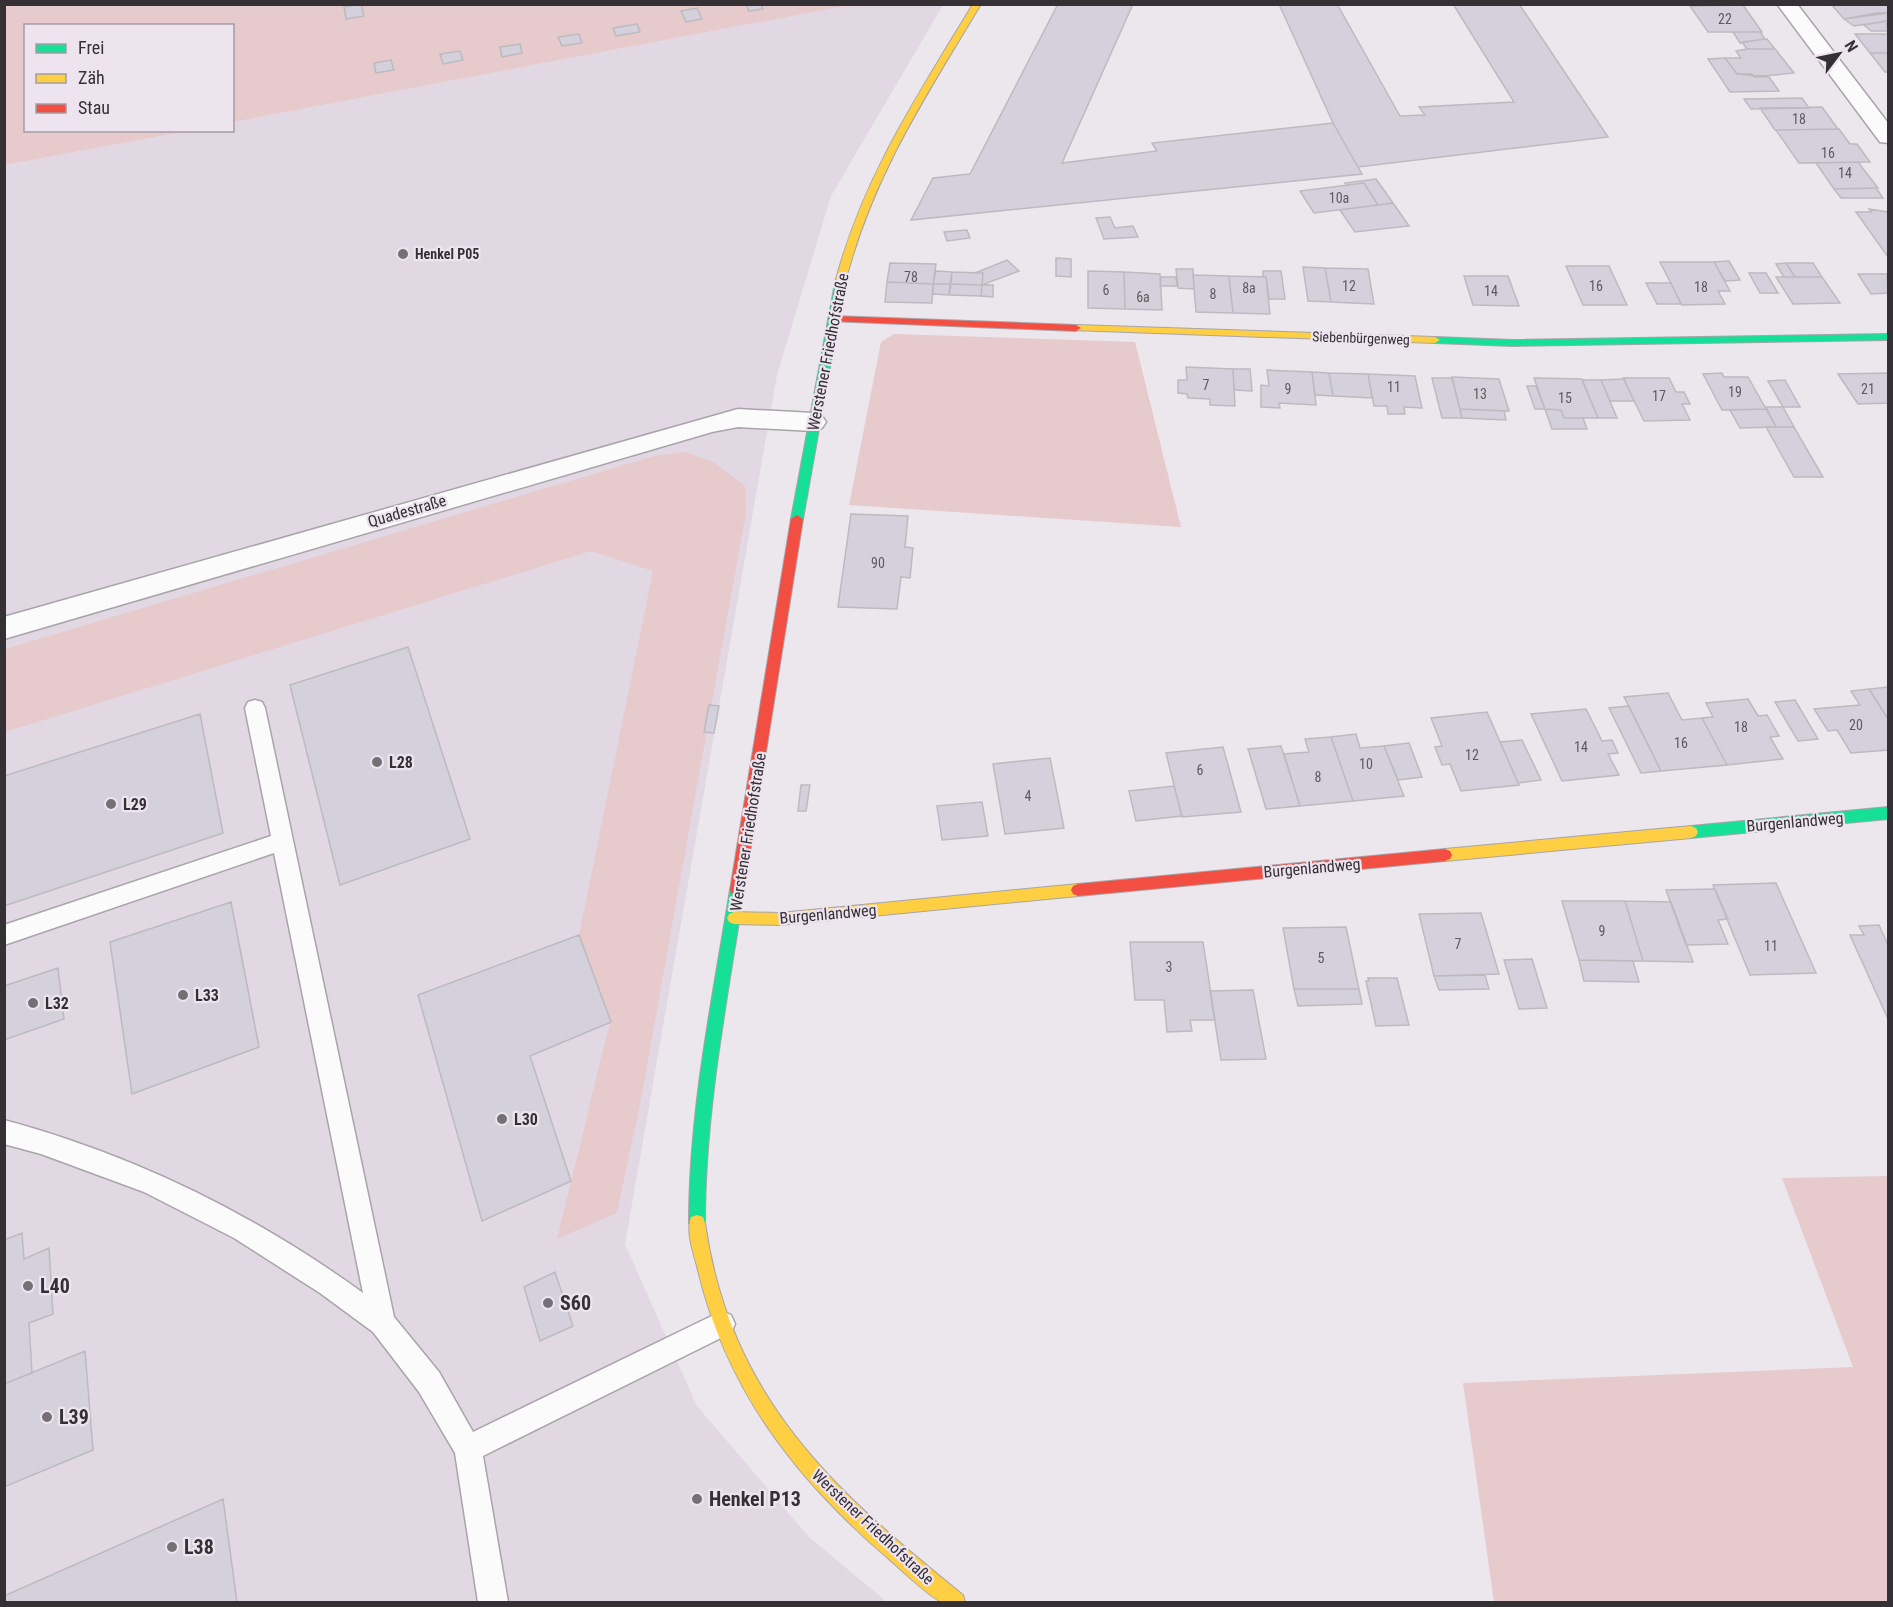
<svg xmlns="http://www.w3.org/2000/svg" width="1893" height="1607" viewBox="0 0 1893 1607" font-family="'Roboto Condensed',sans-serif">
	<style>
		.built { fill: #e2d8e4 }
		.green { fill: #e6cacc }
		.building { fill: #d4d1dd; stroke: #bcbabf; stroke-width: 1.5 }
		.lines { fill: none; stroke-linecap: round; stroke-linejoin: round }
		.lane-casing { stroke: #a8a4a9; stroke-width: 3 }
		.street-casing { stroke: #a8a4a9; stroke-width: 3 }
		.fast-casing { stroke: #a8a4a9; stroke-width: 2 }
		.slow-casing { stroke: #a8a4a9; stroke-width: 2 }
		.jam-casing { stroke: #a8a4a9; stroke-width: 2 }
		.lane { fill: #fcfbfc; fill-rule: evenodd }
		.street { fill: #fcfbfc; fill-rule: evenodd }
		.fast { fill: #16e098; fill-rule: evenodd }
		.slow { fill: #ffcf43; fill-rule: evenodd }
		.jam { fill: #f24e42; fill-rule: evenodd }
		.poi-dot { fill: #747075; stroke: #eee4f0; stroke-width: 2 }
		.labels { text-anchor: middle; dominant-baseline: central; stroke-width: 4.5; stroke-linejoin: round; paint-order: stroke }
		.number-label { font-size: 14px; fill: #5e5a60 }
		.far-poi-label { font-size: 14px; font-weight: bold; fill: #343034; stroke: #eee4f0; text-anchor: start }
		.far-street-label { font-size: 14px; fill: #343034; stroke: #eee4f0 }
		.street-label { font-size: 16px; fill: #343034; stroke: #eee4f0 }
		.poi-label { font-size: 16px; font-weight: bold; fill: #343034; stroke: #eee4f0; text-anchor: start }
		.near-poi-label { font-size: 20px; font-weight: bold; fill: #343034; stroke: #eee4f0; text-anchor: start }
	</style>
	<rect width="100%" height="100%" fill="#ece7ed"/>
	<path class="built" d="M849 5H943L831 196 777 375 625 1244 697 1406 809 1537 887 1602H5V165L187 131 232 130 233 122Z"/>
	<path class="green" d="M5 5H850L233 122 232 26H26V130L187 131 5 165Z
		M894 334 1135 342 1181 527 849 505 881 342Z
		M685 452 713 462 745 486 746 512 641 1099 617 1213 557 1239 610 1022 579 935 653 571 591 551 5 732V649L654 456Z
		M1888 1176V1602H1494L1463 1383 1853 1367 1782 1178Z"/>
	<path class="building" d="M361 4 364 16 346 19 344 7Z
		M746 4H761L763 9 749 11Z
		M1058 4H1133L1062 163 1157 151 1152 143 1333 123 1362 174 911 220 933 178 970 174Z
		M1279 4H1337L1400 116 1425 115 1419 107 1514 102 1453 4H1519L1608 137 1358 167 1333 123Z
		M1831 4H1888V13L1844 19Z
		M1743 5 1762 32H1708L1690 6Z
		M697 8 702 19 686 22 681 11Z
		M1877 13H1888V21L1854 26 1844 19Z
		M1886 21 1888 31H1871L1864 25Z
		M637 24 640 32 616 36 613 28Z
		M1733 32H1760L1765 39 1740 43Z
		M579 34 582 43 562 46 558 37Z
		M1855 34H1888V53H1870Z
		M1767 39 1775 49H1747L1742 42Z
		M520 44 522 53 502 57 500 47Z
		M1747 49H1775L1794 73 1754 77 1752 74H1737L1725 58H1741L1736 51Z
		M460 51 463 60 443 64 440 54Z
		M1870 53H1888V72H1885Z
		M1725 58 1737 74 1769 77 1779 91 1730 92 1708 59Z
		M391 60 394 70 376 73 374 63Z
		M1802 98 1809 108 1751 109 1744 99Z
		M1822 107 1838 129 1775 130 1760 108Z
		M1839 129 1850 144H1857L1870 162 1799 163 1776 130Z
		M1858 162 1878 188 1834 189 1816 163Z
		M1376 179 1393 203 1378 205 1364 183 1347 185 1345 183Z
		M1364 183 1378 205 1314 213 1300 191Z
		M1876 188 1883 198H1841L1834 189Z
		M1393 203 1409 226 1355 232 1340 210Z
		M1869 209 1888 212V257L1856 212H1871Z
		M1110 217 1115 228 1133 226 1138 237 1104 239 1096 218Z
		M967 230 970 238 947 241 944 232Z
		M1056 258 1071 259V277L1056 276Z
		M1007 260 1019 271 982 285 983 273H975Z
		M1729 261 1740 280 1725 281 1714 262Z
		M1660 262H1714L1730 291H1718L1725 304 1682 305Z
		M890 263 936 264 933 284 887 282Z
		M1786 263H1813L1822 277H1795Z
		M1786 263 1795 277H1784L1776 264Z
		M1566 266H1609L1627 305H1583Z
		M1303 267 1325 268 1331 302 1308 301Z
		M1325 268 1368 269 1374 304 1331 302Z
		M1176 269H1193L1194 289 1178 288Z
		M936 271 952 272 951 284H933Z
		M1088 271 1124 272 1125 309 1088 308Z
		M1263 271H1281L1285 299H1269L1266 277H1263Z
		M952 272 983 273 982 285 950 284Z
		M1124 272 1160 274 1162 310 1125 309Z
		M1749 273H1766L1778 293H1760Z
		M1858 274H1887L1888 293 1871 294Z
		M1193 275 1229 276 1233 313 1196 312Z
		M1229 276 1266 277 1270 314 1233 313Z
		M1464 276H1508L1519 306 1473 305Z
		M1161 277H1176L1177 286H1160Z
		M1776 277H1822L1840 303 1793 304Z
		M887 282 933 284 932 303 885 302Z
		M1646 283H1671L1681 304H1657Z
		M933 284H951L949 295 933 294Z
		M950 284 982 285 981 296 949 295Z
		M982 285H993V297L981 296Z
		M1186 367 1233 369 1235 406 1210 405V399L1188 398 1187 394 1178 393V380H1187Z
		M1233 369H1250L1252 391 1234 390Z
		M1267 370 1312 372 1316 405 1279 403 1280 408 1261 407V385L1269 386Z
		M1312 372 1329 373 1333 396 1315 395Z
		M1329 373 1368 374 1372 398 1333 396Z
		M1722 373 1724 377H1748L1766 409 1722 410 1703 374Z
		M1888 373V403L1858 404 1838 374Z
		M1368 374 1415 376 1422 408 1404 407 1405 414H1388L1387 406H1374Z
		M1452 377 1499 379 1509 411 1460 409Z
		M1432 378H1452L1462 418H1442Z
		M1534 378 1582 379 1598 418H1564L1561 410 1545 409Z
		M1623 378H1669L1676 392H1684L1690 404H1682L1690 420 1644 421Z
		M1624 379 1634 401H1610L1601 380Z
		M1582 380H1601L1617 418H1598Z
		M1785 380 1800 407H1783L1768 381Z
		M1527 386H1536L1545 409H1535Z
		M1766 407H1783L1794 427H1776Z
		M1460 409 1504 411 1506 420 1462 418Z
		M1545 409 1561 410 1564 418H1583L1587 429H1552Z
		M1766 409 1776 427 1740 428 1730 410Z
		M1766 427H1794L1823 477H1794Z
		M851 514 908 516 905 547 913 548 910 578 901 577 897 609 838 607Z
		M408 647 470 839 340 885 290 685Z
		M1888 687V719L1869 689Z
		M1869 689 1888 719V750L1851 753 1837 730 1828 731 1814 709 1860 705 1851 691Z
		M1668 693 1682 720 1702 718 1727 765 1661 771 1624 697Z
		M1748 699 1758 716 1767 715 1779 736 1770 737 1783 759 1727 765 1702 718 1713 717 1706 703Z
		M1795 700 1818 739 1798 741 1775 702Z
		M709 705 719 706 714 733 704 732Z
		M1629 706 1661 771 1641 773 1609 708Z
		M1586 709 1602 741 1612 740 1618 753 1608 754 1619 775 1562 781 1531 714Z
		M1487 712 1519 785 1461 791 1450 764 1442 765 1435 747 1442 746 1431 718Z
		M200 714 223 833 4 906V776Z
		M1356 734 1360 748 1384 746 1404 796 1353 801 1331 737Z
		M1331 737 1353 801 1300 806 1284 754 1309 752 1305 739Z
		M1522 740 1541 780 1518 783 1500 742Z
		M1409 743 1422 777 1398 780 1384 746Z
		M1281 746 1300 806 1266 809 1248 749Z
		M1223 747 1241 812 1182 817 1166 753Z
		M1050 758 1064 828 1005 834 993 764Z
		M801 785H810L806 811H798Z
		M1174 786 1182 816 1136 821 1129 791Z
		M982 802 988 836 942 840 937 806Z
		M1776 883 1816 973 1750 975 1713 885Z
		M1715 889 1728 919 1718 920 1728 944 1686 945 1666 890Z
		M1562 901H1625L1643 961 1579 960Z
		M1625 901 1671 902 1693 962 1643 961Z
		M231 902 259 1047 132 1094 110 942Z
		M1481 913 1499 974 1434 976 1419 914Z
		M1879 925 1888 945V1019L1850 935H1864L1859 926Z
		M1346 927 1359 989H1294L1283 928Z
		M579 935 611 1022 530 1056 571 1181 482 1221 418 995Z
		M1130 942H1203L1215 1020H1190L1192 1031 1167 1032 1164 1000H1135Z
		M1532 959 1547 1008 1519 1009 1504 960Z
		M1579 960 1633 961 1639 982 1584 981Z
		M58 968 64 1019 4 1040V986Z
		M1485 975 1489 989 1439 990 1434 976Z
		M1368 978H1397L1409 1025 1376 1026 1366 981H1369Z
		M1294 989H1359L1362 1004 1298 1006Z
		M1253 990 1266 1059 1221 1060 1210 991Z
		M22 1233 24 1259 49 1248 53 1314 29 1323 32 1373 4 1384V1240Z
		M555 1272 573 1326 540 1341 524 1287Z
		M85 1351 93 1450 4 1487V1384Z
		M223 1499 237 1602H4V1596Z"/>
	<g class="lines">
		<defs>
			<path id="lane" d="M255 700 262 702 265 708 394 1317 439 1372 473 1432 722 1311 731 1315 735 1324 731 1333 483 1456 508 1602H478L455 1453 419 1392 373 1332 320 1293 234 1238 144 1192 41 1154 4 1144V1120C134 1155 254 1214 363 1293L274 853 4 945V925L271 836 245 708 248 702Z"/>
			<path id="street" d="M1777 4H1797L1888 123V143L1880 142Z
				M738 409 813 413 822 416 826 422 822 428 813 431 738 427 712 432 4 639V617Z"/>
			<path id="fast" d="M840 280 845 283 803 519 797 523 791 519 835 283Z
				M1888 334V340L1513 346 1435 343 1430 340 1435 337 1513 340Z
				M1888 807V819L1691 838 1686 836 1684 832 1686 828 1691 826Z
				M737 884 742 886 744 890C727 1001 705 1111 705 1223L703 1229 697 1231 691 1229 689 1223C689 1111 712 1001 730 890L732 886Z"/>
			<path id="slow" d="M973 4H981C925 97 872 177 845 283L840 286 836 285 835 283C863 177 917 97 973 4Z
				M1076 325 1435 337 1440 340 1435 343 1072 330V326Z
				M1691 826 1696 828 1698 832 1696 836 1691 838 1445 861 1440 859 1438 855 1440 851 1445 849Z
				M1078 884 1083 886 1085 890 1083 894 1078 896 780 925 734 924 729 922 727 918 729 914 734 912 780 913Z
				M697 1215 703 1217 705 1223C730 1398 833 1490 963 1595L965 1602C959 1602 949 1604 942 1602 932 1599 899 1568 889 1559 795 1479 725 1388 697 1266 693 1252 686 1231 691 1217Z"/>
			<path id="jam" d="M833 316 1076 325 1081 328 1076 331 829 321 828 319Z
				M797 515 803 519 744 890 742 894 737 896 732 894 730 890 791 519Z
				M1445 849 1450 851 1452 855 1450 859 1445 861 1078 896 1073 894 1071 890 1073 886 1078 884Z"/>
		</defs>
		<use href="#lane" class="lane-casing"/>
		<use href="#street" class="street-casing"/>
		<use href="#fast" class="fast-casing"/>
		<use href="#slow" class="slow-casing"/>
		<use href="#jam" class="jam-casing"/>
		<use href="#lane" class="lane"/>
		<use href="#street" class="street"/>
		<use href="#fast" class="fast"/>
		<use href="#slow" class="slow"/>
		<use href="#jam" class="jam"/>
	</g>
	<g class="poi-dot">
		<circle cx="403" cy="254" r="6"/>
		<circle cx="377" cy="762" r="6"/>
		<circle cx="111" cy="804" r="6"/>
		<circle cx="183" cy="995" r="6"/>
		<circle cx="33" cy="1003" r="6"/>
		<circle cx="502" cy="1119" r="6"/>
		<circle cx="28" cy="1286" r="6"/>
		<circle cx="548" cy="1303" r="6"/>
		<circle cx="47" cy="1417" r="6"/>
		<circle cx="697" cy="1499" r="6"/>
		<circle cx="172" cy="1547" r="6"/>
	</g>
	<g class="labels">
		<g class="number-label">
			<text x="1725" y="19">22</text>
			<text x="1799" y="119">18</text>
			<text x="1828" y="153">16</text>
			<text x="1845" y="173">14</text>
			<text x="1339" y="198">10a</text>
			<text x="911" y="277">78</text>
			<text x="1349" y="286">12</text>
			<text x="1596" y="286">16</text>
			<text x="1701" y="287">18</text>
			<text x="1249" y="288">8a</text>
			<text x="1106" y="290">6</text>
			<text x="1491" y="291">14</text>
			<text x="1213" y="294">8</text>
			<text x="1143" y="297">6a</text>
			<text x="1206" y="385">7</text>
			<text x="1394" y="387">11</text>
			<text x="1288" y="389">9</text>
			<text x="1868" y="389">21</text>
			<text x="1735" y="392">19</text>
			<text x="1480" y="394">13</text>
			<text x="1659" y="396">17</text>
			<text x="1565" y="398">15</text>
			<text x="878" y="563">90</text>
			<text x="1856" y="725">20</text>
			<text x="1741" y="727">18</text>
			<text x="1681" y="743">16</text>
			<text x="1581" y="747">14</text>
			<text x="1472" y="755">12</text>
			<text x="1366" y="764">10</text>
			<text x="1200" y="770">6</text>
			<text x="1318" y="777">8</text>
			<text x="1028" y="796">4</text>
			<text x="1602" y="931">9</text>
			<text x="1458" y="944">7</text>
			<text x="1771" y="946">11</text>
			<text x="1321" y="958">5</text>
			<text x="1169" y="967">3</text>
		</g>
		<g class="far-poi-label">
			<text x="415" y="254">Henkel P05</text>
		</g>
		<g class="far-street-label">
			<text transform="translate(1361 338) rotate(2)">Siebenbürgenweg</text>
		</g>
		<g class="street-label">
			<text transform="translate(828 352) rotate(-79)">Werstener Friedhofstraße</text>
			<text transform="translate(407 511) rotate(-16)">Quadestraße</text>
			<text transform="translate(1795 822) rotate(-5)">Burgenlandweg</text>
			<text transform="translate(748 832) rotate(-81)">Werstener Friedhofstraße</text>
			<text transform="translate(1312 868) rotate(-5)">Burgenlandweg</text>
			<text transform="translate(828 914) rotate(-5)">Burgenlandweg</text>
			<text transform="translate(873 1527) rotate(43)">Werstener Friedhofstraße</text>
		</g>
		<g class="poi-label">
			<text x="389" y="762">L28</text>
			<text x="123" y="804">L29</text>
			<text x="195" y="995">L33</text>
			<text x="45" y="1003">L32</text>
			<text x="514" y="1119">L30</text>
		</g>
		<g class="near-poi-label">
			<text x="40" y="1286">L40</text>
			<text x="560" y="1303">S60</text>
			<text x="59" y="1417">L39</text>
			<text x="709" y="1499">Henkel P13</text>
			<text x="184" y="1547">L38</text>
		</g>
	</g>
	<rect width="1893" height="1607" fill="none" stroke="#343034" stroke-width="12"/>
	<rect x="24" y="24" width="210" height="108" fill="#eee4f0" stroke="#a49ca5" stroke-width="1.5"/>
	<rect x="36" y="44" width="30" height="9" fill="#16e098" stroke="#a49ca5" stroke-width="1.5"/>
	<text x="78" y="54" font-size="18" fill="#343034">Frei</text>
	<rect x="36" y="74" width="30" height="9" fill="#ffcf43" stroke="#a49ca5" stroke-width="1.5"/>
	<text x="78" y="84" font-size="18" fill="#343034">Zäh</text>
	<rect x="36" y="104" width="30" height="9" fill="#f24e42" stroke="#a49ca5" stroke-width="1.5"/>
	<text x="78" y="114" font-size="18" fill="#343034">Stau</text>
	<g transform="translate(1839 54) rotate(58)" stroke="#eee4f0" stroke-width="4.5" paint-order="stroke">
	<path d="M0-4.5L10 22L0 15L-10 22Z" fill="#343034"/>
	<text y="-9" font-size="16" font-weight="bold" text-anchor="middle" fill="#343034">N</text>
	</g>
</svg>
